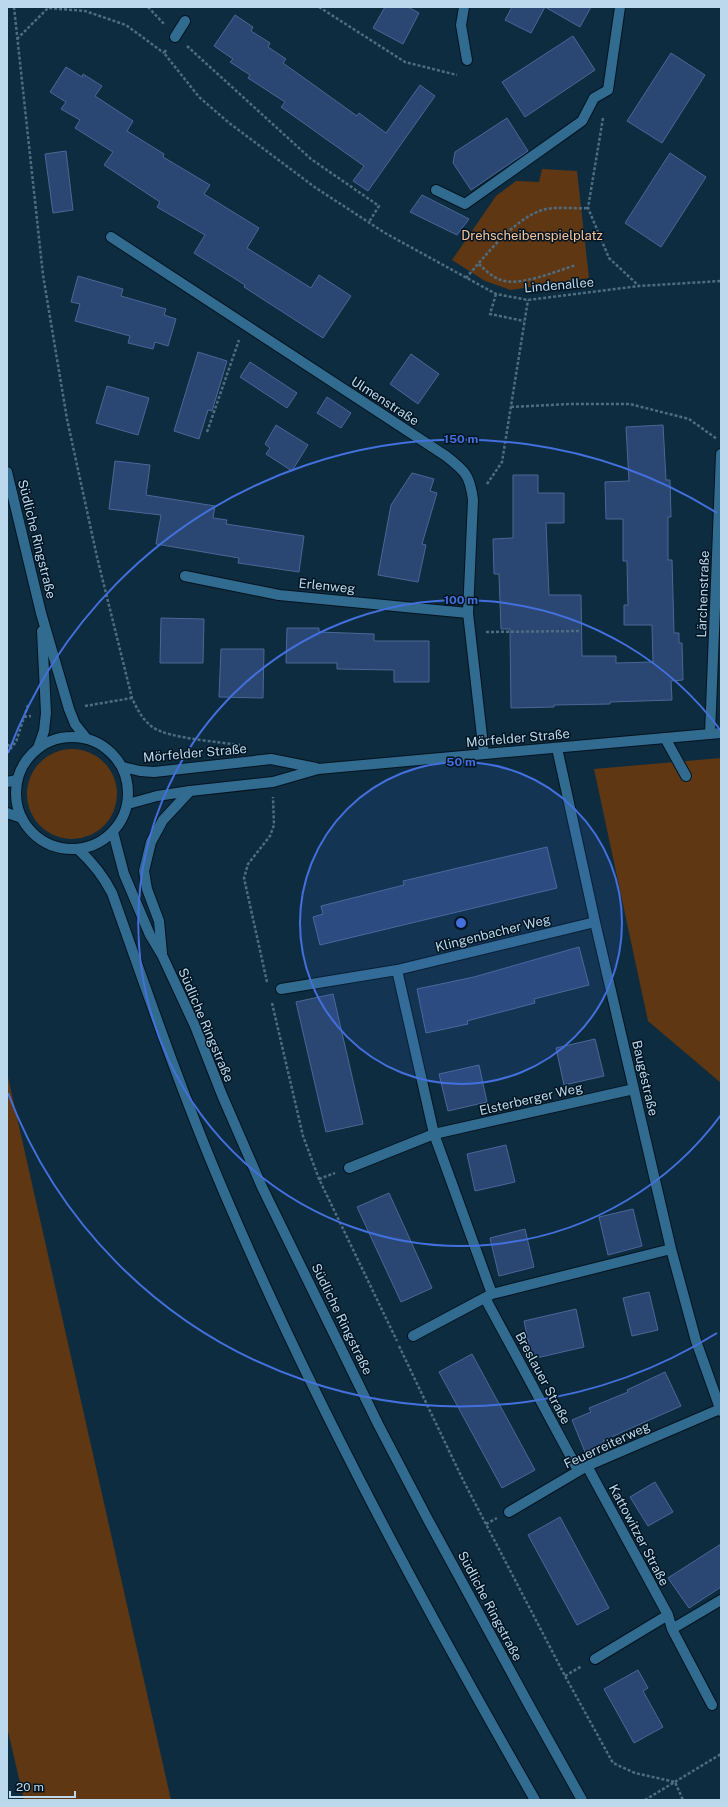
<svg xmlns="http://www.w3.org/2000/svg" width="728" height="1807" viewBox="0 0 728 1807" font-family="'Public Sans',sans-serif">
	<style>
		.green { fill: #5f3713 }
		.building { fill: #2a4673; stroke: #4a6897 }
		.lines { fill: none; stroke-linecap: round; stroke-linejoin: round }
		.service-casing { stroke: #03131f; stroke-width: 12 }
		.minor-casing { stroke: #03131f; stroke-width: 12 }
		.secondary-casing { stroke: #03131f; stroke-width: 12 }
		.path { stroke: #4e6d80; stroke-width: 2.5; stroke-dasharray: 3 2; stroke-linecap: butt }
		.service { stroke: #316b8f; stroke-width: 10 }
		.minor { stroke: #316b8f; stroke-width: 10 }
		.secondary { stroke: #316b8f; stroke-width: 10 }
		.ring { fill: none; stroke: #4470dd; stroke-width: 2 }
		.labels { text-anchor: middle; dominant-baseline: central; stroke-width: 3; stroke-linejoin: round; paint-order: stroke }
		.park-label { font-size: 13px; fill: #f9c49c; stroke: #001422 }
		.street-label { font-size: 13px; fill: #bbd8ec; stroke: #001422 }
		.centre { fill: #4470dd; stroke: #001422; stroke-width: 2 }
		.ring-label { font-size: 12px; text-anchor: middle; font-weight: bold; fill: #4470dd; stroke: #001422; stroke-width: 3; stroke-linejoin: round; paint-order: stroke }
	</style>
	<rect width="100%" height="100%" fill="#0d2c3f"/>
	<path class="green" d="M542 169 577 171 589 278 511 290 485 281 452 260 496 196 516 181 539 182Z
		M27 794a45 45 0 1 1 90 0a45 45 0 1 1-90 0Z
		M721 758V1083L648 1021 594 769Z
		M7 1073 171 1800H24L7 1727Z"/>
	<path class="building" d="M385 7H408L419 13 403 44 373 28Z
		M512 7H591L580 27 545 7 531 33 505 20Z
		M235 15 253 27 251 31 270 43 268 47 286 59 283 63 357 116 359 113 386 133 420 85 435 96 368 191 353 181 364 166 281 107 285 102 248 78 250 75 230 62 233 59 214 46Z
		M573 36 595 70 525 117 502 82Z
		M671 53 705 75 662 143 627 121Z
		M66 67 82 77 83 74 102 86 95 96 133 121 127 131 164 154 163 157 210 185 204 194 259 228 247 248 311 288 319 275 351 296 323 338 244 287 245 285 194 253 205 235 157 207 160 202 104 165 113 152 75 128 80 120 61 109 66 102 50 92Z
		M507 118 528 151 471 190 453 163 455 152Z
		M66 151 73 210 53 213 45 154Z
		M670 153 706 177 661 247 625 223Z
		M422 195 469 219 457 235 410 212Z
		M78 276 123 289 121 296 166 309 164 315 176 319 168 346 155 342 153 349 128 343 130 336 75 321 80 304 71 302Z
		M198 352 227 361 212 411 208 410 199 439 174 431Z
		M411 354 439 374 418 404 390 384Z
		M250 362 297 393 287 408 240 377Z
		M107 386 149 398 138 435 96 423Z
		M327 397 351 413 341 428 317 413Z
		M276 425 308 445 292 471 266 454 270 448 265 444Z
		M663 425 666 480H670L671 517H668V560H672L674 633H679V643H682L683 680 671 681 672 700 610 702V704L554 705V707L511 708 510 629H501L499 574H494L493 539 513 538V475H538V493H564V523H546L549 595H581L582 656H616V663L653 662 652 625H624V605H628L627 561H623V519H606L605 482 629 481 626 427Z
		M115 461 150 465 146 495 215 506 213 518 227 520 226 524 304 536 299 572 238 563 239 558 156 544 161 515 109 509Z
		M412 473 434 479 430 491 437 493 422 544 426 545 418 582 378 575 391 505Z
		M161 618 204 619 203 663H160Z
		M287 628H319V632L374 634V641H429V682H394V670L337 669V663H286Z
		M221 649H264L263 698 219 697Z
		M547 847 557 888 320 945 313 917 323 914 321 906 404 885 403 881Z
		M579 947 589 985 534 999 535 1003 467 1021 468 1024 426 1033 417 989 474 977Z
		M333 994 363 1124 326 1132 296 1002Z
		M595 1039 604 1076 564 1085 556 1048Z
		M479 1065 487 1102 448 1111 439 1074Z
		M506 1145 515 1182 475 1191 467 1154Z
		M389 1193 432 1288 401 1302 357 1207Z
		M633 1209 642 1246 608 1255 599 1217Z
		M525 1229 534 1267 499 1276 490 1238Z
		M649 1292 658 1330 632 1336 623 1298Z
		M576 1309 584 1347 532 1359 524 1321Z
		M472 1354 535 1470 502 1488 439 1372Z
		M665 1372 681 1406 620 1433 603 1441 604 1444 585 1452 572 1420 591 1412 589 1408 628 1392 627 1390Z
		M655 1482 673 1512 648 1526 630 1497Z
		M560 1517 609 1608 577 1625 528 1535Z
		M721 1544V1587L689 1608 668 1578Z
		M638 1670 648 1688 643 1691 663 1727 634 1743 604 1689Z"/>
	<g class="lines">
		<defs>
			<path id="service" d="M175 37 185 21
				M436 190 465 204 582 121 594 98 608 90 620 7
				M665 738 686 776"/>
			<path id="minor" d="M464 7 461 25 467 60
				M111 237 446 456C465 471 470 475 473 500L468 613 484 754
				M185 576 279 595 468 613
				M710 734 721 454
				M557 748 595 922 671 1249 696 1341 721 1411
				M123 767 140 771 154 772 271 759 316 768
				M7 782 17 780
				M128 804 157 796 190 791 273 782 318 769 721 733
				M7 813 22 818
				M397 970 434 1134 492 1294 671 1249
				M281 989 397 970 595 922
				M349 1168 434 1134 634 1089
				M485 1298 578 1470
				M413 1336 490 1295
				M587 1466 668 1615 672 1629 712 1705
				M509 1512 587 1466 720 1409
				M672 1629 721 1600
				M595 1659 668 1615"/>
			<path id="secondary" d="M7 472 41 613 69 709 75 724 86 738
				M16 793a56 56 0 1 1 112 0a56 56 0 1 1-112 0Z
				M38 748 44 731 46 713 42 631
				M113 832 124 874 150 935 162 955 195 1026 222 1095 262 1187 378 1424 426 1516 529 1705 582 1800
				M78 849C93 863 103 875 112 893 149 997 185 1103 229 1204 317 1409 424 1606 535 1800
				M162 953 159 921 147 889 144 871 151 842 163 820 190 791"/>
		</defs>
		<use href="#service" class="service-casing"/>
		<use href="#minor" class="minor-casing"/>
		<use href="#secondary" class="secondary-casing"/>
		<path class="path" d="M14 7 43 275 67 419 97 557 132 698C137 709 143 721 154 728 169 738 219 742 240 745
			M148 7 165 25
			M319 7 405 62 457 75
			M17 39 48 8 85 11 126 25 164 53
			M187 46 311 159 379 206 369 222
			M166 50 164 53 199 97 228 122 316 188 385 233 496 294 528 300 639 286 721 281
			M603 118 588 208 609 258 639 286
			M479 264C485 270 492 277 501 280 519 287 557 271 576 265
			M466 278C486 255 513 220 542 210 556 206 574 209 588 208
			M496 294 490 314 524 321
			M511 407 571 404H630L689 419 717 439
			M207 432 239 340
			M487 484 502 462 528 300
			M486 632 581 631
			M85 706 132 698
			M24 717 31 716
			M7 746 16 742
			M7 753 16 742 28 705
			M267 982 244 878 248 864 270 836 274 825 273 797
			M272 1003 303 1136 319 1179 397 1341
			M319 1179 335 1173
			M399 1346 463 1480 565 1676 613 1763 635 1773 675 1782 683 1800
			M486 1524 497 1518
			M565 1676 582 1666
			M645 1800 721 1754"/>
		<use href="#service" class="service"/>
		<use href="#minor" class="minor"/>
		<use href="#secondary" class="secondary"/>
	</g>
	<circle cx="461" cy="923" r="161" fill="#4470dd" fill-opacity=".12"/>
	<g class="ring">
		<circle cx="461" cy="923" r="161"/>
		<path d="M721 1115A323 323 0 1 1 721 731"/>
		<path d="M717 1333A484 484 0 0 1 8 1093M8 753A484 484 0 0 1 717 513"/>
	</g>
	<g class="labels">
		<g class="park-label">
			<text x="532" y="235">Drehscheibenspielplatz</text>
		</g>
		<g class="street-label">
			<text transform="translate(559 285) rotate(-5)">Lindenallee</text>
			<text transform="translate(385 401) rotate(33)">Ulmenstraße</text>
			<text transform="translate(37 539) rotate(76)">Südliche Ringstraße</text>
			<text transform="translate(327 586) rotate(6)">Erlenweg</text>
			<text transform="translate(703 594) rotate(-88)">Lärchenstraße</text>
			<text transform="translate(518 738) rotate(-5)">Mörfelder Straße</text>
			<text transform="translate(195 753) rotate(-5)">Mörfelder Straße</text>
			<text transform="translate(493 933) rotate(-14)">Klingenbacher Weg</text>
			<text transform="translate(206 1025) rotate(67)">Südliche Ringstraße</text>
			<text transform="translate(645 1078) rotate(77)">Baugéstraße</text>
			<text transform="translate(531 1099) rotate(-13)">Elsterberger Weg</text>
			<text transform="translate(342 1319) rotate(64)">Südliche Ringstraße</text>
			<text transform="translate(543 1378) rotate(62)">Breslauer Straße</text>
			<text transform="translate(607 1445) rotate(-25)">Feuerreiterweg</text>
			<text transform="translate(639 1535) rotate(62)">Kattowitzer Straße</text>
			<text transform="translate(490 1606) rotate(62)">Südliche Ringstraße</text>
		</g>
	</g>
	<circle cx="461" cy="923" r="6" class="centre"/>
	<g class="ring-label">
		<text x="461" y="443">150 m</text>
		<text x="461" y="604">100 m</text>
		<text x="461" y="766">50 m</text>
	</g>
	<rect width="728" height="1807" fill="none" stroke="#bbd8ec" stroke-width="16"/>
	<path d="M10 1791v6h65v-6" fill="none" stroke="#bbd8ec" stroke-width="2"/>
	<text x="16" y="1791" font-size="12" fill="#bbd8ec" stroke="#001422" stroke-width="3" paint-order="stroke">20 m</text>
</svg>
